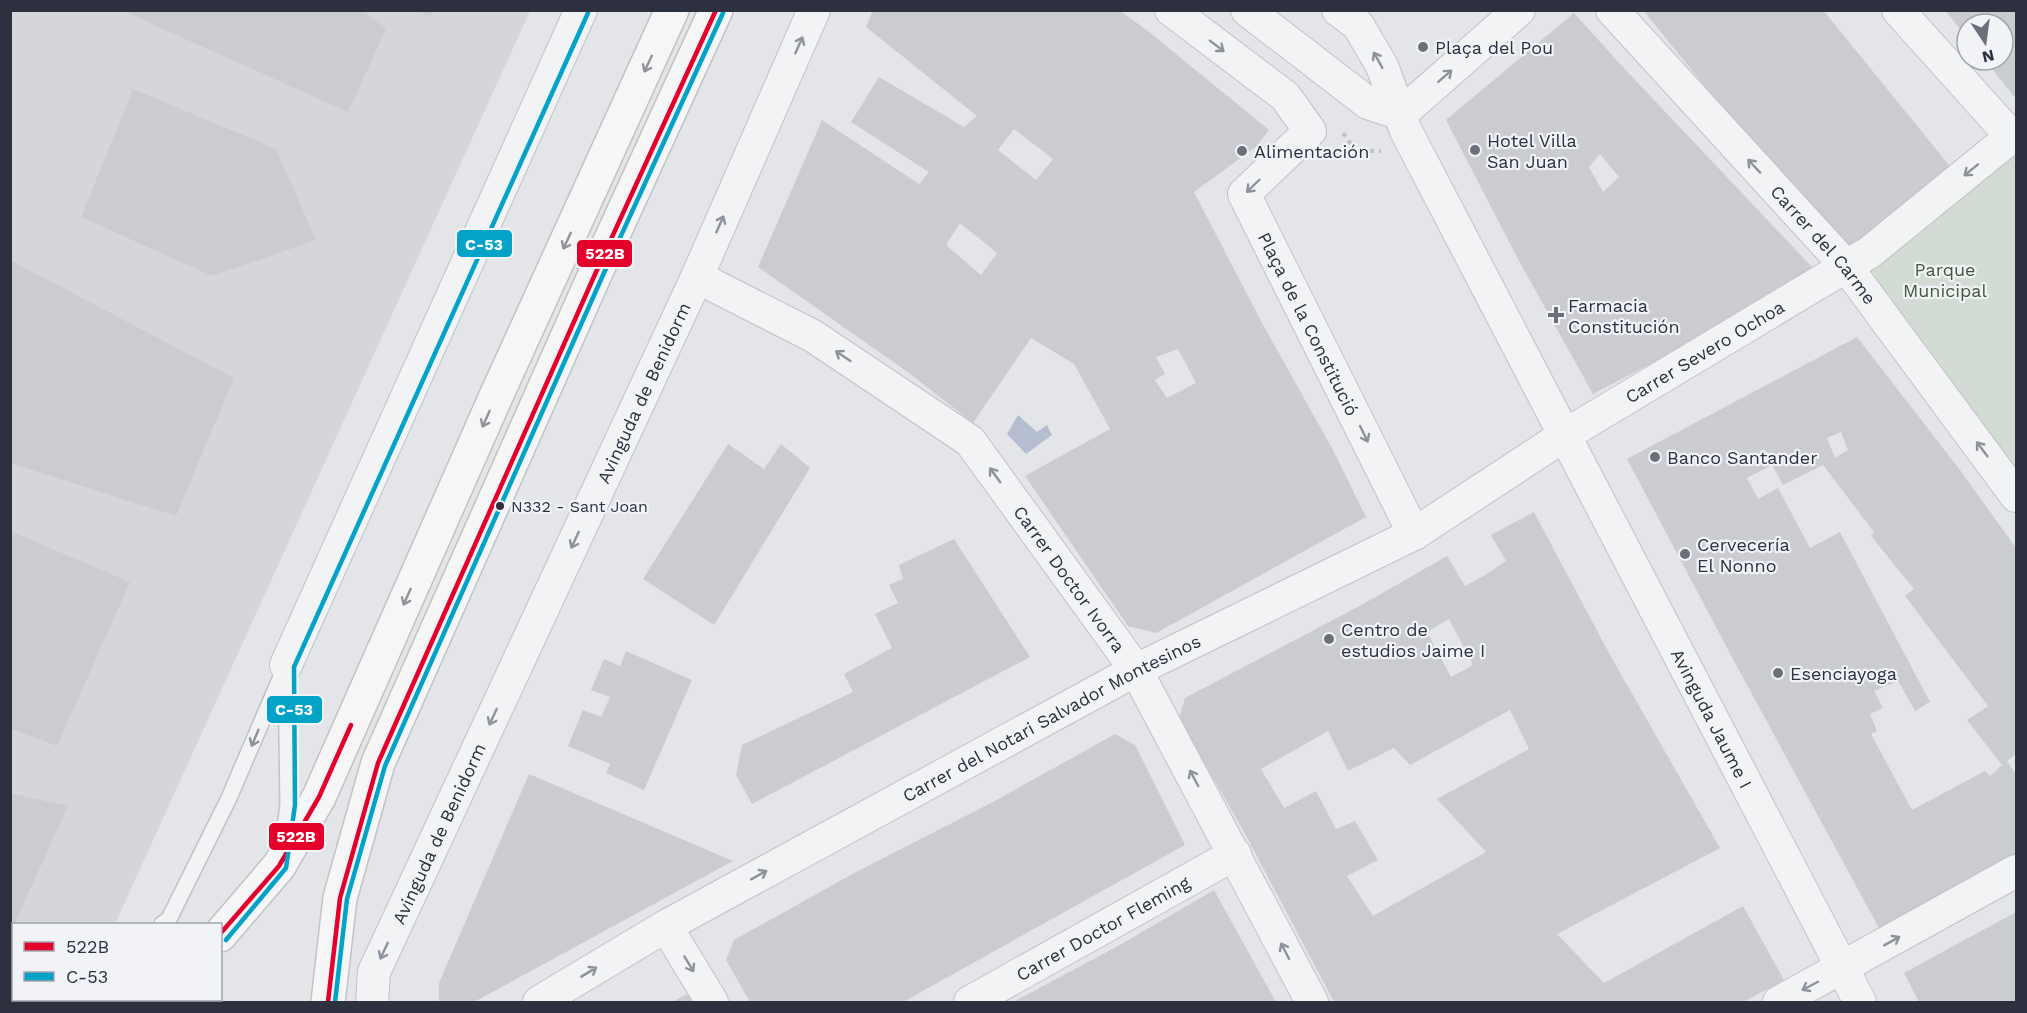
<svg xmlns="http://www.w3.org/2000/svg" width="2027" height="1013" viewBox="0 0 2027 1013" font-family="'Work Sans',sans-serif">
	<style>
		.built { fill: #d4d6db }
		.green { fill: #d2dbd4 }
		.water { fill: #b4bed0 }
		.building { fill: #cbccd0; fill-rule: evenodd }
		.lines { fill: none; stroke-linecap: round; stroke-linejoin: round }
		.lane-casing { stroke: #c0c2c4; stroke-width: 18 }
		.street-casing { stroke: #c0c2c4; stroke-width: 34 }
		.primary-casing { stroke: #c0c2c5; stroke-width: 36 }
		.path { stroke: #c2c3c8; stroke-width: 4; stroke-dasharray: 4.5 4.5; stroke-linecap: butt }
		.lane { stroke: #f2f3f5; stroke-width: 15 }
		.street { stroke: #f2f3f5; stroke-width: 32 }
		.primary { stroke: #f6f6f7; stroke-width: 33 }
		.bus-1-casing { stroke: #f1f3f7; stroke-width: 9 }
		.bus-2-casing { stroke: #f1f3f7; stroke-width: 9 }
		.bus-1 { stroke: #e4002b; stroke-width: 4.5 }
		.bus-2 { stroke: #02a3c7; stroke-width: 4.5 }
		.oneway { stroke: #8f929a }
		.oneway2 { stroke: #91939b }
		.poi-dot { fill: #6c6f7a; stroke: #f1f3f7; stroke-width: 2 }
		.bus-dot { fill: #2c303f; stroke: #f1f3f7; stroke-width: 2 }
		.labels { text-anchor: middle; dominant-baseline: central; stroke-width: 4.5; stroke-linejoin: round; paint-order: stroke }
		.bus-label { font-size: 16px; fill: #2c303f; stroke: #f1f3f7; text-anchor: start }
		.poi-label { font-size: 18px; fill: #2c303f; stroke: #f1f3f7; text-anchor: start }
		.street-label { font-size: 18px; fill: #2c303f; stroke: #f1f3f7 }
		.park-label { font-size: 18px; fill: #3c5a3a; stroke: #f1f3f7 }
		.line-badge { stroke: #f1f3f7; stroke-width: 2 }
		.badge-label { font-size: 16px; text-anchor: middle; font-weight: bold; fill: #fff }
	</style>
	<rect width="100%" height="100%" fill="#e3e5e8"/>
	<path class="built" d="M10 11H530L115 924H14V1000H28L24 1002H10Z"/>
	<path class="green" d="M2016 133V496L1846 266Z"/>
	<path class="water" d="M1018 415 1037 432 1047 425 1052 435 1026 454 1007 434Z"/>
	<path class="building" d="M121 10H362L386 29 348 112Z
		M412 10H433L431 16Z
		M873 10H1119L1149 32 1269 130 1257 146 1194 192 1261 321 1333 450 1366 517 1156 633 1128 626 1025 476 1110 429 1074 364 1031 338 973 423 909 373 758 267 822 120 919 184 929 172 851 122 879 77 964 127 977 116 866 27ZM1014 129 1053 159 1036 180 998 150ZM960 223 997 253 981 275 946 245ZM1178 349 1196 383 1167 398 1155 380 1165 374 1156 357Z
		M1643 10H1823L1953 170 1844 258Z
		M1945 10H2016V99L1985 60H2003V24H1967V38Z
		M1574 13 1621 65 1812 267 1813 279 1593 394 1519 261 1446 120ZM1600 154 1619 177 1603 192 1589 167Z
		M133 89 276 149 316 240 212 276 81 217Z
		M10 260 234 378 176 516 10 463Z
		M1857 337 1960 470 2016 548V754L2007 761 2016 774V854L1880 930 1734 661 1627 459ZM1841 432 1848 450 1835 458 1827 438ZM1772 465 1783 485 1823 465 1874 532 1871 536 1914 589 1905 596 1988 706 1967 720 2002 765 1990 776 1985 771 1912 810 1871 734 1877 731 1870 714 1883 708 1874 691 1898 681 1915 711 1930 702 1840 532 1810 548 1778 488 1758 499 1747 478Z
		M728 444 764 469 781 444 810 468 714 625 643 579Z
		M1534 512 1610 655 1720 848 1557 934 1604 983 1743 906 1784 980 1743 1002H1334L1243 830 1179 719 1185 698 1365 603 1447 556 1465 586 1485 575 1506 561 1491 535ZM1449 619 1473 665 1451 677 1427 632ZM1510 710 1529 749 1437 799 1486 852 1373 916 1347 876 1378 860 1355 821 1336 829 1316 791 1284 808 1261 769 1328 731 1348 771 1394 748 1410 765Z
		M10 531 130 582 57 746 10 728Z
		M954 539 1030 657 752 804 736 775 742 745 853 692 844 674 892 648 875 614 898 603 889 585 903 579 899 565Z
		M626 651 692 680 644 790 606 773 610 764 568 746 583 710 601 717 610 697 591 690 604 659 620 666Z
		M1115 734 1135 745 1185 845 903 1002H750L726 960 734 940 856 872 991 803Z
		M529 774 733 861 474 1002H439V983Z
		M10 793 68 806 10 934Z
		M1214 890 1276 1002H1013L1118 946Z
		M2016 912V1002H1919L1904 973Z
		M687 994 692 1002H672Z"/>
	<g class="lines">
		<defs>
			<path id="lane" d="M283 841 288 805 286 671
				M162 924 169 919 229 798 286 665"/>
			<g id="street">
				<path id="s1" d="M1171 10 1285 96 1310 131 1244 194 1414 534"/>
				<path d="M1247 10 1368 103 1401 114"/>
				<path id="s2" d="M1338 10 1358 25 1382 66 1406 131 1860 1002"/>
				<path id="s3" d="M1612 10 1846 266 2016 496"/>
				<path d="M1898 10 2012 137"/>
				<path d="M1401 114 1519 10"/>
				<path id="s4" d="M697 277 813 336 970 441 1136 670 1312 1002"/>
				<path d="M286 665 581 10"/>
				<path d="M666 926 712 1002"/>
				<path id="s5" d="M372 1002 374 972 697 277 814 10"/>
				<path id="s6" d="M539 1002 666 926 1136 670 1414 534 1565 435 1870 252 2016 133"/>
				<path id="s7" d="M970 1002 1235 854"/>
				<path d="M1779 1002 2016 871"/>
			</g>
			<path id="primary" d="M220 935 279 866 319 797 497 394 672 10
				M151 1002 154 1000
				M328 1002 340 898 378 763 596 272 716 10"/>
		</defs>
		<use href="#lane" class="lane-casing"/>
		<use href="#street" class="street-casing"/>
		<use href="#primary" class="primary-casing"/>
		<path class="path" d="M1343 133 1356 151H1381"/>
		<use href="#lane" class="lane"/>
		<use href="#street" class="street"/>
		<use href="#primary" class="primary"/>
		<defs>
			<path id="bus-1" d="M220 934 279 866 319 797 351 725
				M328 1002 340 898 378 763 596 272 716 10"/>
			<path id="bus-2" d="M226 940 286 868 295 805 294 667 588 13
				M335 1002 347 899 385 766 603 275 723 13"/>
		</defs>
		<use href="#bus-1" class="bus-1-casing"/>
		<use href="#bus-2" class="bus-2-casing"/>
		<use href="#bus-1" class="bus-1"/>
		<use href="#bus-2" class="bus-2"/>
	</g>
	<defs><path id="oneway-shaft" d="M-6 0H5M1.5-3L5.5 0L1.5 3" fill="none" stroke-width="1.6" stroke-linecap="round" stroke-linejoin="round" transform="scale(1.5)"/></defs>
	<g class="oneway">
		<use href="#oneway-shaft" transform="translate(799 45) rotate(-66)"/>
		<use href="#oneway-shaft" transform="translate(1217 46) rotate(37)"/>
		<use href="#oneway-shaft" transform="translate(1378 60) rotate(-119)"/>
		<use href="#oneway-shaft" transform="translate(1445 76) rotate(-41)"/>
		<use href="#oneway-shaft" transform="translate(1754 166) rotate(-133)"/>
		<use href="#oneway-shaft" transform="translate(1971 170) rotate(141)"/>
		<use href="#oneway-shaft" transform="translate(1253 186) rotate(136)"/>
		<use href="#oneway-shaft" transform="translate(720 224) rotate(-66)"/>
		<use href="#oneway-shaft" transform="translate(843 356) rotate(-146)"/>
		<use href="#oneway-shaft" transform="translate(1364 434) rotate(64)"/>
		<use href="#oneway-shaft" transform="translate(1982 449) rotate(-127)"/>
		<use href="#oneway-shaft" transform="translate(995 475) rotate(-126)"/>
		<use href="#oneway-shaft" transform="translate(575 540) rotate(115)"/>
		<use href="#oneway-shaft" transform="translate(493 717) rotate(115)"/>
		<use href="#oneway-shaft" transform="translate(255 738) rotate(113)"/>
		<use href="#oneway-shaft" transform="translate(1194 778) rotate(-118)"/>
		<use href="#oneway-shaft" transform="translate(759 875) rotate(-29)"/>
		<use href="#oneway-shaft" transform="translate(1892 941) rotate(-29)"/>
		<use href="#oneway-shaft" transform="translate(384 951) rotate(115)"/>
		<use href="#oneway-shaft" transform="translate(1285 951) rotate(-117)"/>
		<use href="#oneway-shaft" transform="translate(689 964) rotate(59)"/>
		<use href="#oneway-shaft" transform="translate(589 972) rotate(-31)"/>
		<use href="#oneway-shaft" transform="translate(1810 986) rotate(152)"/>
	</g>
	<g class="oneway2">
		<use href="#oneway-shaft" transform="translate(648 64) rotate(115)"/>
		<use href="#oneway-shaft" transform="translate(567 241) rotate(115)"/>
		<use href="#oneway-shaft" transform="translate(486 419) rotate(114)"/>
		<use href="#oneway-shaft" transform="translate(407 597) rotate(114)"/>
	</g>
	<g class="poi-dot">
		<circle cx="1423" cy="47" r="6"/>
		<circle cx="1475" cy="150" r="6"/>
		<circle cx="1242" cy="151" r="6"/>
		<path d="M1553 306h6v6h6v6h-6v6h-6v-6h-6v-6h6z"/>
		<circle cx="1655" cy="457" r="6"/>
		<circle cx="1685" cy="554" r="6"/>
		<circle cx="1329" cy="639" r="6"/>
		<circle cx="1778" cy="673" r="6"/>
	</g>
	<circle class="bus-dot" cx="500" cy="506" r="5"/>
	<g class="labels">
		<g class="bus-label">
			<text x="511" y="506">N332 - Sant Joan</text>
		</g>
		<g class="poi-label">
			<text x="1435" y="47">Plaça del Pou</text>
			<text x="1487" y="140">Hotel Villa<tspan x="1487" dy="21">San Juan</tspan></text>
			<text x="1254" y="151">Alimentación</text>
			<text x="1568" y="305">Farmacia<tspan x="1568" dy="21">Constitución</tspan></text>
			<text x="1667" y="457">Banco Santander</text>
			<text x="1697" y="544">Cervecería<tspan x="1697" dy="21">El Nonno</tspan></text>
			<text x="1341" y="629">Centro de<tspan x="1341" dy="21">estudios Jaime I</tspan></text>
			<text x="1790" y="673">Esenciayoga</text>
		</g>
		<g class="street-label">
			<text stroke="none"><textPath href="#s3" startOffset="316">Carrer del Carme</textPath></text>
			<text stroke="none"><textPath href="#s1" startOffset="422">Plaça de la Constitució</textPath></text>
			<text stroke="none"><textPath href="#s6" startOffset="1336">Carrer Severo Ochoa</textPath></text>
			<text stroke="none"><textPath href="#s5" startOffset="669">Avinguda de Benidorm</textPath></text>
			<text stroke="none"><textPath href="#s4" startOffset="489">Carrer Doctor Ivorra</textPath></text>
			<text stroke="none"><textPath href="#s6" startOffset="586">Carrer del Notari Salvador Montesinos</textPath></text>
			<text stroke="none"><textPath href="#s2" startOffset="804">Avinguda Jaume I</textPath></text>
			<text stroke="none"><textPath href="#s5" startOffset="183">Avinguda de Benidorm</textPath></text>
			<text stroke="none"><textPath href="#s7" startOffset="152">Carrer Doctor Fleming</textPath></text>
		</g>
		<g class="park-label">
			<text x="1945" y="269">Parque<tspan x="1945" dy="21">Municipal</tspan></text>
		</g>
	</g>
	<g class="line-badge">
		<rect x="456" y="229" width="57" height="29" rx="6" fill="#02a3c7"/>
		<rect x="576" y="239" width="57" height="29" rx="6" fill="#e4002b"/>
		<rect x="266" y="695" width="57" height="29" rx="6" fill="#02a3c7"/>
		<rect x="268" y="822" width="57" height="29" rx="6" fill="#e4002b"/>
	</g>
	<g class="badge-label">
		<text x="484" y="250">C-53</text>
		<text x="605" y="259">522B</text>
		<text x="294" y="715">C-53</text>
		<text x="296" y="842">522B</text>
	</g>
	<rect width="2027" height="1013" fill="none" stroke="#2c303f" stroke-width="24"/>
	<rect x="12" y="923" width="210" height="78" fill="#f1f3f7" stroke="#a2a5ad" stroke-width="1.5"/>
	<rect x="24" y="942" width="30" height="9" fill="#e4002b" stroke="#a2a5ad" stroke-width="1.5"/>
	<text x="66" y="953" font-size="18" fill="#2c303f">522B</text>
	<rect x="24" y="972" width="30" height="9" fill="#02a3c7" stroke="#a2a5ad" stroke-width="1.5"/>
	<text x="66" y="983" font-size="18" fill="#2c303f">C-53</text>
	<g transform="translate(1985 42) rotate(167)"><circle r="28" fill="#f1f3f7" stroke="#a2a5ad" stroke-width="1.5"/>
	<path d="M0-4.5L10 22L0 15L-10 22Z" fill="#6c6f7a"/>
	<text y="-9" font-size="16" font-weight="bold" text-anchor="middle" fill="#2c303f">N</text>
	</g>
</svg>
